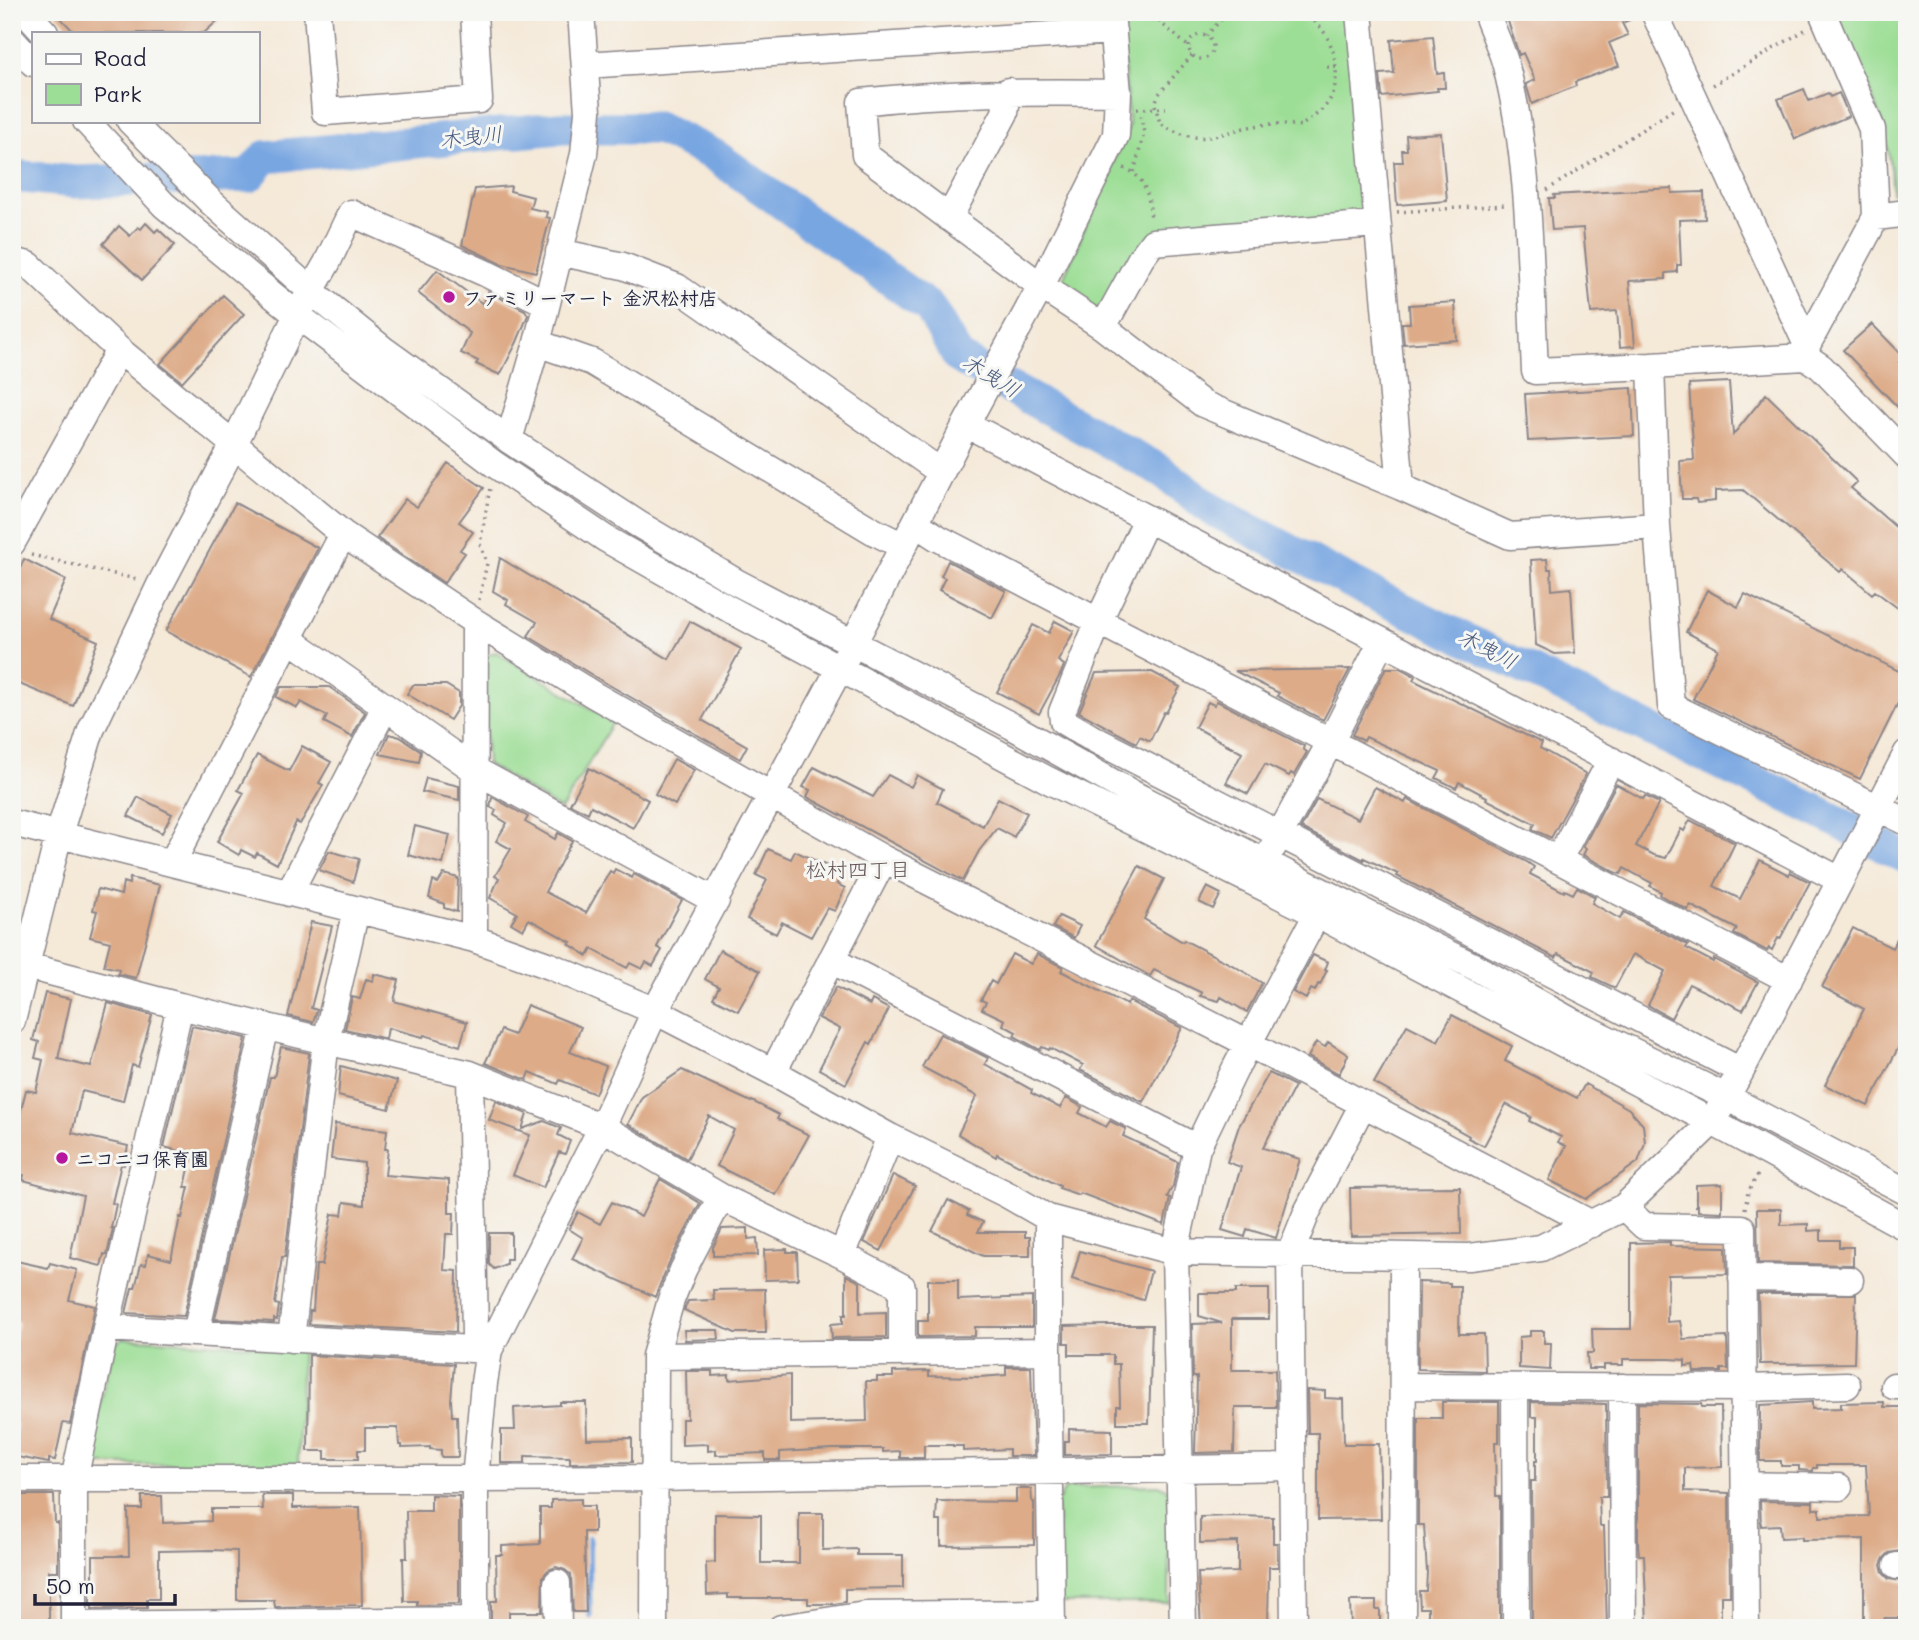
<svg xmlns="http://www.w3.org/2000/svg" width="1919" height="1640" viewBox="0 0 1919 1640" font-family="Mali,'Klee One',sans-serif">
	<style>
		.green { fill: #9cde95; stroke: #5f8068; stroke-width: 2 }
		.water { fill: #78a6e1; stroke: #4d648e; stroke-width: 2 }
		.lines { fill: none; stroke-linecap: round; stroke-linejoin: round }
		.stream { stroke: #78a6e1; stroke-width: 5 }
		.river { stroke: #78a6e1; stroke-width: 33 }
		.building { fill: #ddab88 }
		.minor-casing { stroke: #8c868a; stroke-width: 29 }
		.path { stroke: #8c868a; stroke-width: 3.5; stroke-dasharray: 2 5; stroke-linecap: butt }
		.minor { stroke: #fff; stroke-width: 26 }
		.poi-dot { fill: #b5179e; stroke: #f6f6f2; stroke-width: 2.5 }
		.labels { text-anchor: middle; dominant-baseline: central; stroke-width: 6; stroke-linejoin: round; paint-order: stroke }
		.poi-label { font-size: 19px; font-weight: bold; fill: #22223b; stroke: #f6f6f2; text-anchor: start }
		.water-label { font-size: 21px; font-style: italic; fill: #44577d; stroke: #f6f6f2 }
		.neighbourhood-label { font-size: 21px; fill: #635256; stroke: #f6f6f2 }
	</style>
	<rect width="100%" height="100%" fill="#f6f6f2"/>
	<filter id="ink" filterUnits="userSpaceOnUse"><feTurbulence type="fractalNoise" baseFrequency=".0143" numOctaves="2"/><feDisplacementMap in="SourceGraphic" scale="14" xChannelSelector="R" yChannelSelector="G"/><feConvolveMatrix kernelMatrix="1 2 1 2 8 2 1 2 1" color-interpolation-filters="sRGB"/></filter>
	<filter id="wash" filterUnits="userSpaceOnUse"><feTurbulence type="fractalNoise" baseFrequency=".00686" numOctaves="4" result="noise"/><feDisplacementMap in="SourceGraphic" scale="28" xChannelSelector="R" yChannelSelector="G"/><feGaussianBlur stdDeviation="1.57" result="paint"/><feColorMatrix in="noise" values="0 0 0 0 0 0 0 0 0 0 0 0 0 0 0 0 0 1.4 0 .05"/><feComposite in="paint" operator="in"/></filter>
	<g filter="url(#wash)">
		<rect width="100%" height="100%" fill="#f5e9d8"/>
		<path class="green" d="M1120 12H1351L1364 218 1157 232 1104 309 1092 310 1066 294 1063 279 1129 126Z
			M1835 12H1907V192L1892 193C1893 128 1861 71 1835 12Z
			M496 652 613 722 561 810 487 764 483 656Z
			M123 1338 302 1349 298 1464 95 1465 88 1457 114 1345Z
			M1159 1485 1170 1491 1169 1603H1059L1057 1503 1066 1488Z"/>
		<path class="water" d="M1793 791 1907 847V866L1885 855H1866L1843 832 1789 808Z"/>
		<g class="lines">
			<path class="stream" d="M589 1538 590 1616"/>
			<path class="river" d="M12 176 77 182 249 176 265 157 559 128H658L714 155 930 308 958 357 1007 386 1163 472 1211 509 1379 597 1821 813 1907 858"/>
		</g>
		<g id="blocks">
			<path class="building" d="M55 12H227L204 33H75Z
				M1505 12H1639V16L1622 23 1628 35 1609 43 1619 66 1575 82 1576 86 1532 104 1526 84 1535 80 1523 53 1519 55Z
				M1433 36 1437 74 1444 73 1445 88H1437L1438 91 1382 97 1380 74 1394 73 1391 40Z
				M1804 89 1809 101 1828 93 1830 97 1839 93 1849 116 1795 139 1778 99Z
				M1441 133 1447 201 1397 205 1394 162H1403L1402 150H1407L1406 135Z
				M511 186 510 191 533 197 530 208 547 212 546 217 550 218 536 272 502 264 462 245 475 189Z
				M1672 188V193L1704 192 1705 219 1679 220 1681 265H1677V272L1666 273V279L1629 281 1635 346 1620 347 1617 311 1591 313 1583 228 1552 230 1549 198H1555L1554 195Z
				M146 223 155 232 158 229 175 245 142 280 103 244 119 226 130 236 138 227 141 229Z
				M437 270 483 304 488 292 525 310 528 315 517 342 500 375 476 364 478 361 461 353 470 333 418 293Z
				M223 295 244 314 182 382 160 364Z
				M1455 302 1457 340 1404 344 1402 323H1410L1409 305Z
				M1872 324 1905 358 1899 362 1907 370V417L1843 350Z
				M1729 382 1733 435 1766 394 1857 482 1851 488 1907 537V615L1875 591 1872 594 1843 569 1840 572 1743 490 1715 491V501L1697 503 1696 499H1682L1680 461 1694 460 1689 384Z
				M1632 388 1634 436 1528 441 1525 394Z
				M448 463 484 488 459 522 473 532 460 550 465 553 444 583 377 538 405 499 417 507Z
				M235 503 318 548 251 677 166 631Z
				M500 558 669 659 690 621 741 649 702 720 747 746 740 759 602 681 528 636 537 622 506 604 508 600 493 591Z
				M24 559 66 580 49 619 98 641 73 706 12 681V587Z
				M1547 559 1548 569H1551L1552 590 1571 588 1575 653 1555 654 1536 645 1531 560Z
				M948 561 1006 591 992 618 939 590 945 578 941 576Z
				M1707 590 1738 607 1745 594 1907 675V685L1860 779 1693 699 1718 649 1686 632Z
				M1055 621 1074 631 1058 661 1064 665 1061 673 1039 714 997 692 1033 625 1049 633Z
				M1386 668H1400L1415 676 1413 680 1542 743 1540 748 1586 774 1551 838 1532 829 1535 824 1486 799 1487 797 1459 782 1456 788 1436 778 1440 771 1366 737 1364 741 1352 735Z
				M1350 669 1323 720 1277 696 1279 693 1235 671Z
				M1152 672 1180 687 1166 713 1164 712 1150 741 1140 736 1136 743 1079 712 1096 673Z
				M413 685H446L459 693V706L450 720 407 694Z
				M281 687H329L365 712 352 737 324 722 327 716 301 702 297 708 276 697Z
				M1217 701 1304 746 1303 749 1307 752 1294 775 1291 773 1289 776 1265 764 1248 794 1226 783 1242 753 1195 727 1208 702 1214 705Z
				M389 734 400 737 421 751 419 762 380 754Z
				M302 746 331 762 319 783 323 785 300 824 296 822 277 864 257 853 255 857 241 850 239 855 217 842 244 793 238 790 257 755 289 771Z
				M674 759 694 770 675 805 655 794Z
				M814 767 873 797 888 775 911 787 917 775 943 789 937 802 983 826 998 798 1027 813 1014 837 997 828 979 851 963 881 807 797 810 790 803 787Z
				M589 768 648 800 633 828 591 806 588 813 570 804Z
				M426 778 459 786V800L422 792Z
				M1616 784 1643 799 1645 796 1659 803 1636 846 1654 855 1666 858 1681 829 1684 831 1690 820 1735 843 1714 886 1740 899 1760 860 1789 875 1790 872 1810 882 1780 939 1778 938 1772 950 1769 948 1767 951 1734 934 1737 929 1690 905 1688 910 1660 895 1661 892 1650 886 1652 883 1624 868 1621 874 1615 872 1583 855 1586 849 1583 847Z
				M1375 787 1405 803 1407 799 1527 862 1534 867 1530 874 1564 892 1565 890 1573 894 1577 887 1595 897 1592 903 1620 919 1624 912 1688 945 1686 948 1713 962 1714 959 1758 982 1743 1010 1689 984 1671 1018 1648 1005 1665 971 1633 954 1615 988 1592 977 1594 972 1563 956 1558 954 1556 958 1397 876 1398 874 1364 858V860L1301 828 1317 799 1358 819Z
				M138 797 172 814 162 833 128 816Z
				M492 797 528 817 525 822 555 839 558 833 572 841 545 892 586 913 610 871 613 873 615 869 632 878 634 874 682 900 657 947 662 950 653 966 646 962 642 969 630 963 627 968 592 949 588 956 569 944 571 942 529 919 523 930 511 923 517 913 490 898 499 878 495 876 511 849 496 841 507 823 494 815 496 810 490 807Z
				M415 826 450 835 443 864 408 855Z
				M768 849 791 859 795 851 842 873 837 884 845 888 835 911 827 908 811 937 782 922 776 934 747 919 767 880 756 875Z
				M329 851 359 859 353 882 319 870Z
				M1139 866 1164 879 1144 919 1183 942 1184 940 1236 967 1262 983 1247 1012 1221 997 1219 1001 1200 996 1202 993 1154 970 1150 976 1096 945Z
				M444 874 458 878 457 912 444 908V904L429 898 433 881 438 883Z
				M130 878 160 885 136 978 118 974 119 969 104 966 110 942 90 937 97 911 93 910 98 889 121 895 123 882 129 884Z
				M1207 887 1221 894 1213 909 1199 902Z
				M1059 916 1080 926 1074 938 1053 927Z
				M1907 920V1031L1868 1106 1825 1085 1864 1009 1822 987 1853 928 1892 948Z
				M311 922 332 926 311 1008 317 1010 313 1022 288 1016Z
				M720 950 760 971 738 1011 713 998 719 987 705 979Z
				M1012 954 1031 964 1037 954 1063 967 1061 971 1127 1005 1129 1001 1182 1028 1143 1102 1080 1070 1083 1065 1050 1048 1049 1050 1042 1047 1040 1050 1014 1036 1016 1032 1003 1025 1005 1020 982 1009 986 1002 981 1000 991 981 996 984Z
				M1313 955 1328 962 1325 970H1327L1320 985 1318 984 1315 991 1311 989 1306 999 1293 992Z
				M374 974 399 980 394 1001 467 1022 460 1046 424 1035 423 1037 388 1028 386 1039 345 1029 352 997 360 999 366 979 373 981Z
				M836 987 870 1005 872 1000 889 1009 871 1044 868 1042 846 1084 819 1069 840 1029 819 1018Z
				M45 993 71 999 58 1059 91 1067 108 1003 152 1015 138 1067 132 1065 123 1101 82 1091 72 1133 128 1146 124 1165 121 1164 112 1203 116 1204 111 1228H113L107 1255 104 1254 101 1266 70 1258 83 1196 23 1180 24 1175 12 1173V1133L15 1134 26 1090 36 1092 43 1060 35 1058 39 1042 33 1040Z
				M527 1005 581 1027 570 1052 606 1066 595 1094 560 1080 558 1084 530 1072 527 1080 485 1063 501 1030 514 1035Z
				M1452 1015 1512 1046 1505 1061 1577 1098 1585 1084 1629 1109 1643 1125 1645 1143 1638 1162 1586 1199 1549 1180 1566 1146 1558 1142 1561 1137 1529 1121 1531 1117 1506 1104 1484 1146 1468 1138 1469 1136 1374 1083 1407 1025 1438 1041Z
				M192 1026 246 1038 184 1316 126 1313 132 1288H135L141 1264 146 1265 148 1254 171 1260 180 1217 182 1218 189 1187H185L190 1164 176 1160 179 1151 164 1147Z
				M940 1034 988 1058 985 1064 1032 1090 1031 1093 1060 1108 1066 1098 1082 1107 1079 1113 1106 1127 1110 1121 1126 1129 1123 1136 1178 1162 1173 1186 1167 1197 1170 1198 1164 1225 1080 1193 1079 1195 1059 1188 1060 1186 997 1154 996 1157 958 1134 977 1096 922 1067Z
				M1316 1042 1325 1047 1328 1042 1348 1055 1339 1074 1308 1057Z
				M281 1047 309 1053 285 1257H282L275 1304 279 1305 277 1320 274 1319V1322L215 1319 270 1077H274Z
				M341 1066 397 1081 389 1109 338 1096Z
				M682 1070 751 1102 752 1101 779 1115 777 1119 809 1135 776 1195 717 1166 734 1130 709 1116 687 1159 628 1124 642 1097Z
				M1269 1073 1295 1086 1263 1148 1300 1159 1276 1238 1247 1229 1245 1237 1222 1230 1241 1167 1227 1162 1239 1126Z
				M496 1101 527 1114 522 1129 544 1121 561 1128 558 1135 570 1141 565 1154 559 1152 543 1188 513 1175 530 1135 489 1120Z
				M335 1124 387 1130 385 1149H388L385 1175 449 1180V1213H454L453 1234H446L444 1270 457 1271 456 1332 309 1324 310 1311H313L316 1265H322L332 1214 342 1215 344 1202 364 1205V1163L331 1159Z
				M893 1175 915 1186 881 1251 864 1242Z
				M660 1179 700 1203 669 1263 655 1297 572 1259 583 1238 569 1229 578 1212 600 1224 612 1202 641 1217Z
				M1722 1184V1212L1698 1211V1205L1696 1206V1185Z
				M1460 1187 1461 1234 1351 1236 1350 1188Z
				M948 1200 969 1211 967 1215 983 1222 978 1232H1025V1237H1030V1256H983L932 1231Z
				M1757 1209H1781V1225L1808 1224V1231L1821 1230V1240H1839V1247H1853V1265L1758 1263Z
				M748 1228V1239L757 1238 758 1255 713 1256V1247L722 1229Z
				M489 1233H511V1259H506V1264L494 1269 489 1264Z
				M1670 1242V1246L1726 1247 1727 1274 1668 1275 1667 1322 1680 1321 1683 1339 1727 1337 1728 1369H1721V1372H1694L1693 1365 1685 1366V1360L1670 1359H1623V1365H1604V1369H1588L1587 1353H1593L1592 1329H1631V1243Z
				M787 1249V1252H797L798 1279 765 1280 764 1250Z
				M1080 1251 1151 1271 1143 1300 1072 1279Z
				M12 1260 48 1268 50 1263 77 1270 69 1300 95 1306 70 1424 63 1423 55 1460 49 1459V1463L12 1456 17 1423H12V1352L19 1322 12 1320Z
				M846 1275 860 1282V1313L886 1312V1337L832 1338 831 1324 843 1323V1315H846Z
				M928 1280H958V1300L1032 1297V1327H975V1336L918 1337V1321H928Z
				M1419 1282 1450 1283V1286H1460L1459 1334H1484L1485 1371 1418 1369Z
				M765 1289 766 1333H735L684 1310 688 1301 714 1300 713 1290Z
				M1236 1289H1269V1319H1232V1370H1275L1276 1407H1235L1234 1452 1195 1453 1197 1377H1193L1192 1324 1222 1323 1199 1316V1293H1236Z
				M1758 1294H1856L1854 1363 1760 1364Z
				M1109 1325H1152L1149 1423H1117V1406H1120L1119 1364H1113V1355H1069V1343H1064V1326Z
				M684 1330H718L719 1339 685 1340Z
				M1530 1331H1544V1343H1551L1550 1370 1519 1368V1337L1530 1336Z
				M309 1355 454 1364 451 1400 452 1416H457L458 1457H441V1450L430 1449V1447L402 1448V1445H399L398 1428H365V1450H358V1459H325V1451H308Z
				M1006 1367H1031L1034 1456H1009V1449L963 1451V1446H953V1445H924V1458H900V1451L883 1452V1449H833L780 1452V1460H765V1453L716 1455V1450L708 1451V1444L682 1445V1419H687L686 1371H712V1376L729 1375V1380L790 1375V1423L867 1421 866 1381H877V1377H893V1372L929 1371V1376L980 1377 1006 1375Z
				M1307 1390 1325 1391V1398L1343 1399 1344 1444H1379L1381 1519 1318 1520V1433H1308Z
				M560 1402H586L587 1439 632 1438V1462L570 1463V1457L525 1456V1463H501V1430H515L514 1408 560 1405Z
				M1442 1402H1499V1442H1495L1496 1496H1500V1628H1428V1608H1420L1419 1591H1426L1427 1573 1424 1525H1418V1418H1442Z
				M1531 1402 1606 1404 1607 1497H1599L1600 1526H1604L1607 1628H1532L1531 1481H1535V1461H1537V1417H1531Z
				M1812 1402V1409L1841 1408V1403L1884 1402V1407H1907V1550L1889 1553 1884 1558 1881 1565 1883 1573 1889 1579 1907 1582V1614H1904L1903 1618H1884V1628H1864V1539L1802 1540V1537L1781 1538 1780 1525 1761 1526 1760 1501 1813 1502V1509H1820V1517L1869 1516 1866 1465H1817V1468H1813V1471L1799 1470V1466H1781V1461H1760V1405Z
				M1638 1403 1701 1404 1702 1407H1721L1722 1467 1685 1468V1491L1729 1493 1730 1596H1721V1628H1649V1623H1647L1644 1555H1639L1638 1545Z
				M1069 1429 1112 1430V1454L1065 1455V1441H1069Z
				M1016 1489H1031L1032 1502H1034V1545L941 1546V1521H936L937 1501 1016 1502Z
				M12 1495H54L55 1523H58V1571H49V1621H36L37 1628H12Z
				M262 1495H293V1508L360 1507 362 1605 275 1607 274 1600H237V1551L212 1550 159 1551V1599H147V1608L92 1609V1606H90V1589H93V1556H129L128 1509H142V1496H162L163 1523 211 1521V1509H263Z
				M431 1495 459 1496V1604L417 1605V1601H404L403 1558H407L406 1511H431Z
				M581 1499V1506H594V1532H584L586 1612H573L571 1575 565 1570 556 1567 548 1570 543 1576 542 1612H509V1623H491V1601H497L496 1555H502V1546L540 1544V1508H551V1500Z
				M799 1513H823V1550L857 1549V1555H903V1588L845 1589V1602L834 1604H808V1598H728V1594L707 1595 706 1563 715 1562V1514L761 1515V1563H799Z
				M1237 1516 1273 1517V1543H1277L1278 1567H1269L1268 1628H1201L1198 1573 1238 1572V1542L1200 1543V1517Z
				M1350 1601H1376V1610H1380V1628H1351Z"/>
		</g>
	</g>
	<g filter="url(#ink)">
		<use href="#blocks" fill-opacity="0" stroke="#8c868a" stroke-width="2"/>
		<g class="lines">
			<defs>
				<path id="minor" d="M26 12 45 33
					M317 12 325 112 479 100 474 12
					M1359 12 1401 487 1510 536 1657 526 1671 706 1907 822
					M1486 12C1492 29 1500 45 1505 62 1531 160 1530 270 1535 371L1651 366
					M1654 12 1807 345 1806 357 1821 367 1907 456
					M12 40 33 63
					M585 65 1113 31
					M1118 93C1032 92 947 92 861 102L865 155 1041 286 1103 327 1141 258 1153 242 1376 224
					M86 121 164 205 297 315 494 464 606 539 731 610 1048 780 1317 914 1712 1122 1907 1228
					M130 121 211 202 311 291 384 350 509 440 638 524 736 582 1012 726 1135 795 1305 883 1475 967 1571 1021 1728 1098 1907 1192
					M1876 217 1907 213
					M949 218 1005 113 1008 91
					M559 252 623 266 677 287 941 472
					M12 270 17 262 29 265 119 350 343 534 475 622 474 939
					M1103 327 1203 404 1401 487
					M537 343 592 362 873 531 903 546
					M1807 345 1876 217 1872 129 1822 12
					M966 424 1840 880
					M509 440 537 343 584 154 588 112 581 12
					M915 523 938 538 1789 980
					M1657 526 1651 366 1806 357
					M12 543 119 350
					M475 622 594 695 884 859 1249 1044 1592 1224
					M289 639 475 770 716 901
					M12 823 474 939 550 966 655 1011 773 1072 890 1137 1006 1194 1048 1218 1175 1252 1469 1257 1541 1248 1624 1207 1712 1122 1741 1071 1090 737 1063 721 1062 712 1099 620 1147 519
					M1273 847 1331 741 1382 641
					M1559 859 1611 760
					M172 863 343 534
					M289 893 385 707
					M831 960 1197 1148
					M12 962 180 1006 106 1328 489 1350
					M180 1006 326 1041 356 910
					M12 1021 59 834 91 730 160 585 233 446 297 315 327 263 351 213 487 274 546 303
					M1741 1071 1907 753
					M773 1072 884 859
					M470 1074 475 1335 489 1350
					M1624 1207 1644 1226 1742 1228 1746 1628
					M1048 1218V1351L1052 1628
					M842 1255 902 1287V1353
					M1742 1278 1850 1280
					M196 1333 265 1026
					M291 1339 326 1041 470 1074 602 1127 721 1197 842 1255 890 1137
					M655 1356 1048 1351
					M1405 1386 1745 1388 1847 1385
					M1894 1386H1907
					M1515 1387 1516 1628
					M1622 1387 1623 1628
					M12 1479H475L484 1383 489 1350 602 1127 655 1011 854 642 966 424 1041 286 1116 135 1118 93 1111 12
					M1745 1485 1839 1487
					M1897 1566H1907
					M557 1583 558 1628
					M74 1625 475 1620
					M74 1628V1480L106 1328
					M475 1628V1479L655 1478 1292 1467
					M654 1628 655 1356 671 1300 683 1270 721 1197
					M781 1628 865 1615 1039 1613 1051 1609
					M1183 1628 1175 1252 1197 1148 1236 1067 1317 914
					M1294 1628 1290 1254 1307 1212 1363 1104
					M1402 1628 1403 1257"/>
			</defs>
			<use href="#minor" class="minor-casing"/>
			<path class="path" d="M1148 12 1189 47
				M1189 47a12 12 0 1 1 24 0a12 12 0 1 1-24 0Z
				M1206 36 1228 12
				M1192 55 1158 95 1155 105 1160 123C1206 151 1215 131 1261 125 1275 123 1288 124 1301 126 1310 119 1320 113 1327 104 1348 77 1331 17 1295 12
				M1327 67H1337
				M1713 85 1805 30
				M1137 109 1166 108
				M1124 168C1147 177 1149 198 1151 219
				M1134 172 1144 133 1141 116
				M1547 190 1676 108
				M1397 212 1505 205
				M31 555 140 580
				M479 600 487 563 480 544 490 488
				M1745 1209 1748 1192 1760 1171"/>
			<use href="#minor" class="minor"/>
		</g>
	</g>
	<g class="poi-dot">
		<circle cx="449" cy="297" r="7"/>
		<circle cx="62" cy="1158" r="7"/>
	</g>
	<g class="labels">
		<g class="poi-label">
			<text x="463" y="297">ファミリーマート 金沢松村店</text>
			<text x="76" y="1158">ニコニコ保育園</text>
		</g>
		<g class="water-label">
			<text transform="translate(471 136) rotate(-6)">木曳川</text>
			<text transform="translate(992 375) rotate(31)">木曳川</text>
			<text transform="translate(1488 648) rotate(27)">木曳川</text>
		</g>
		<g class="neighbourhood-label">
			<text x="858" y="868">松村四丁目</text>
		</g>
	</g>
	<rect width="1919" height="1640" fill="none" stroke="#f6f6f2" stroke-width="42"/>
	<rect x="32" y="32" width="228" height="91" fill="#f6f6f2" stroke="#a1a1a9" stroke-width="2"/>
	<rect x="46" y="54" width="35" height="10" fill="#ffffff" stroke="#a1a1a9" stroke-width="2"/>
	<text x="94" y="66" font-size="21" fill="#22223b">Road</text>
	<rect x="46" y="84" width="35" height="21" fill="#9cde95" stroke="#a1a1a9" stroke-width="2"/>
	<text x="94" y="102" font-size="21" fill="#22223b">Park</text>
	<path d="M35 1594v10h140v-10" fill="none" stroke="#22223b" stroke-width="3.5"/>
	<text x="46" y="1594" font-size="21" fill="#22223b" stroke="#f6f6f2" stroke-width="5" paint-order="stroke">50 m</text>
</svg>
